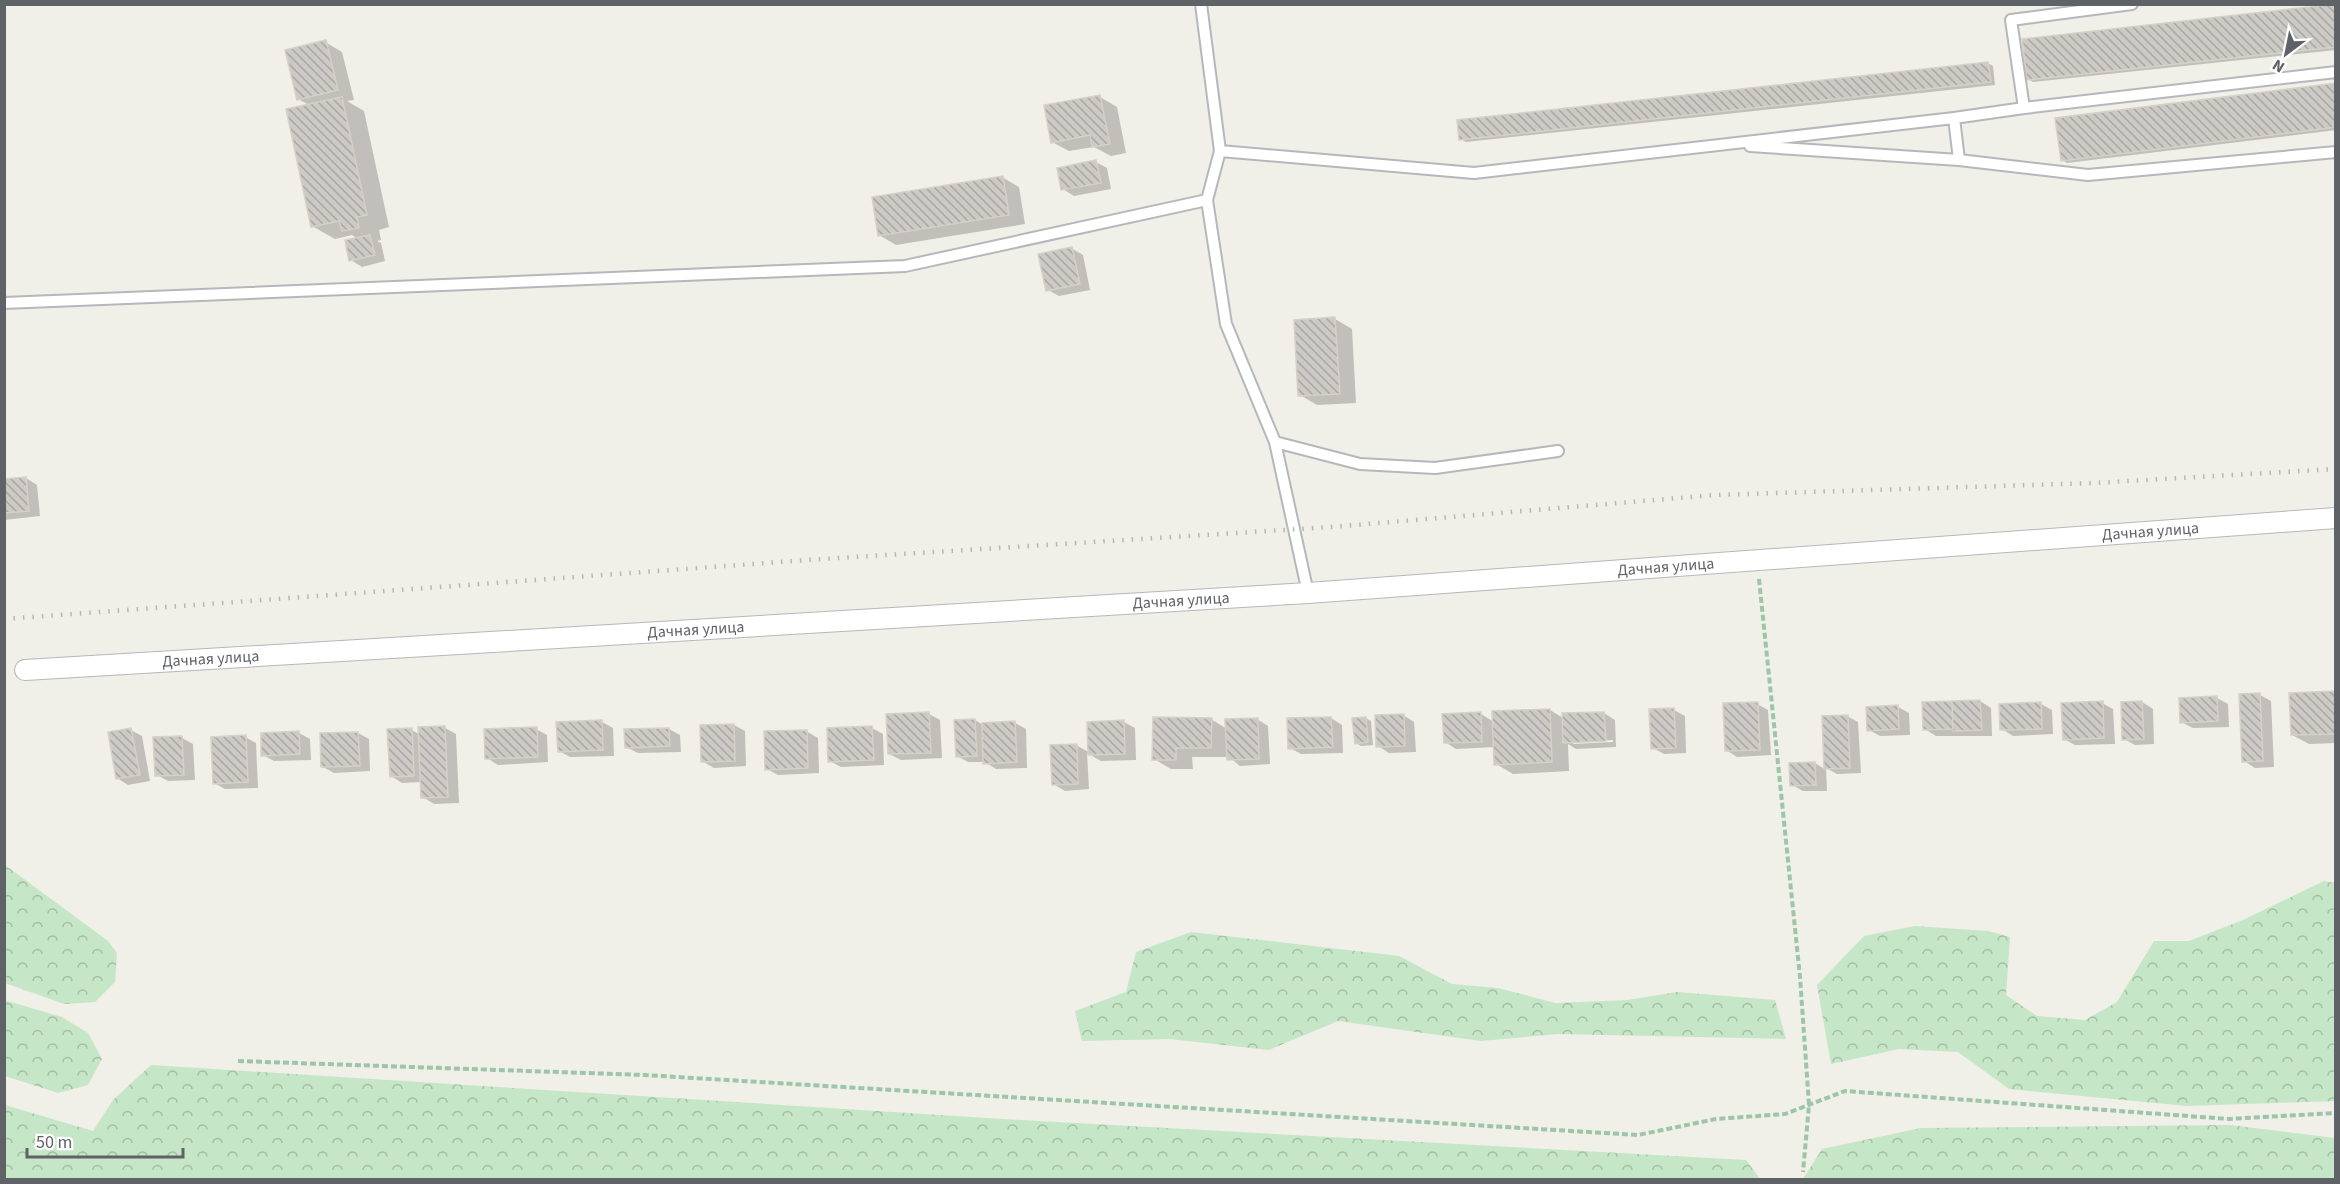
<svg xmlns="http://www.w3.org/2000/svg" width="2340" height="1184" viewBox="0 0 2340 1184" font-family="'Source Sans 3',sans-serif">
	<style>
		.forest { fill: url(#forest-crowns) }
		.shadow { fill: #0003; fill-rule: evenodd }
		.building { fill: url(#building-back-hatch); stroke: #d5d1c6; stroke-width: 1.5 }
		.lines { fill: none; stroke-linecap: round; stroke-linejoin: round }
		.service-casing { stroke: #b5b7bb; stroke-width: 14 }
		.minor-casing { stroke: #b5b7bb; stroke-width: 22 }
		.path { stroke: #9dc5aa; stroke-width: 4; stroke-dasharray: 6 3; stroke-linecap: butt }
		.service { stroke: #fff; stroke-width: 10 }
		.minor { stroke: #fff; stroke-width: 20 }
		.rail { stroke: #b5b6b7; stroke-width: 4.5; stroke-dasharray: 1.5 8; stroke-linecap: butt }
		.labels { text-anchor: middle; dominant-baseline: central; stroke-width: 6; stroke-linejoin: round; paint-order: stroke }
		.street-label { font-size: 16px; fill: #5f6267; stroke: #fff }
	</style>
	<defs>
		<pattern id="forest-crowns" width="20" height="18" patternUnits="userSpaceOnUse" patternTransform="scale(1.5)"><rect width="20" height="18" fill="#c5e6c7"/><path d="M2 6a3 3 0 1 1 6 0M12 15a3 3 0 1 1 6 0" fill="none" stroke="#a3bea5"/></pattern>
		<pattern id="building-back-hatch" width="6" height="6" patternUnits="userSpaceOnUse" patternTransform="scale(1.5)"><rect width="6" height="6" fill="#cccac4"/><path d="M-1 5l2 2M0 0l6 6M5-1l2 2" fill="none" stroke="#a9a7a3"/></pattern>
	</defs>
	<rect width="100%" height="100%" fill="#f0efe8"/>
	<path class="forest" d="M5 865 108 941 117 953 115 982 95 1002 64 1004 5 983Z
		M2324 881 2335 883V1101L2187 1106 2009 1089 1958 1052 1899 1049 1831 1064 1817 985 1864 936 1915 926 1988 931 2010 937 2006 995 2037 1016 2085 1020 2117 1002 2154 941H2189L2243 920Z
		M1191 932 1399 956 1452 984 1498 988 1555 1003 1628 1000 1677 992 1775 1000 1786 1039 1558 1034 1481 1041 1338 1021 1269 1050 1170 1039 1082 1041 1075 1011 1126 992 1136 952Z
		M4 1000 62 1017 88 1033 102 1059 88 1085 58 1093 5 1076Z
		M151 1065 1003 1119 1746 1160 1760 1179H5V1105L93 1131 113 1100Z
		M2230 1125 2335 1138V1179H1803L1822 1149 1921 1128Z"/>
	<path class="shadow" d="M2336 6V50L2033 82 2028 79Z
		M325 42 342 52 354 100 347 101 364 111 389 227 379 230 381 240 377 241 381 243 385 261 362 267 351 260 358 239 352 235 335 239 312 226 309 105 298 99Z
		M1988 63 1993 66 1995 85 1466 142 1461 139Z
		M2336 85V130L2067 163 2062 160Z
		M1100 97 1117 107 1126 153 1111 156 1094 147 1069 151 1052 142Z
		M1096 162 1107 168 1111 189 1074 196 1063 189Z
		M1002 177 1019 187 1025 224 896 245 879 235Z
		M1071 248 1083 255 1090 290 1059 296 1048 290Z
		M1335 319 1352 329 1356 403 1317 405 1300 395Z
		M26 478 37 485 40 516 4 520V480Z
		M2336 692V743L2309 744 2292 735Z
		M2260 695 2271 701 2274 767 2255 768 2244 761Z
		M2217 698 2228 704 2229 727 2193 728 2181 722Z
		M1980 701 1991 708 1992 736H1936L1925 729Z
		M2142 702 2153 709 2154 744 2135 745 2124 739Z
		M2102 703 2113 709 2115 744 2075 745 2064 739Z
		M1757 704 1768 710 1771 755 1737 757 1726 750Z
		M2041 704 2052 710 2053 734 2013 736 2002 729Z
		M1898 707 1909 713 1910 735 1880 736 1869 730Z
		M1550 710 1563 718 1604 713 1615 720 1616 747 1576 749 1568 744 1569 771 1513 774 1496 764 1495 747 1456 749 1445 742 1481 714 1494 722ZM1613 740V742L1573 744V741Z
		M1674 710 1685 716 1686 753 1664 754 1653 748Z
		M929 714 940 720 942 758 901 760 889 754Z
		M1403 715 1414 722 1416 752 1389 753 1378 746Z
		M1847 716 1858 722 1861 773 1837 774 1826 768 1827 791H1803L1792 785 1815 763 1826 770 1823 717Z
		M1331 718 1342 725 1343 753 1301 754 1290 748Z
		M1366 718 1371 721 1373 745 1361 746 1356 743Z
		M1211 719 1227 729 1257 719 1268 726 1270 764 1240 766 1229 757H1192L1193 769H1171L1154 759Z
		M975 720 983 725 1015 723 1026 729 1027 768 996 769 985 762H968L957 756Z
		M602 722 613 728 614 756 570 757 559 751Z
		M1124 722 1135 728 1136 760 1101 761 1087 753 1089 789 1065 791 1053 784 1076 745 1090 753Z
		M734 725 745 731 746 766 714 768 702 761Z
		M445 728 456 734 459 803 434 804 423 797 422 782 402 783 391 776 412 730 420 735Z
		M872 728 883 734 884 765 841 767 830 761Z
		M536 729 547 735 548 762 498 765 487 758Z
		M669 729 680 735 681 752 638 753 626 747Z
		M131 730 142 736 150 781 128 785 117 778Z
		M806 731 818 738 819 773 778 775 767 769Z
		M299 733 310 739 311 760 274 761 263 755Z
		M358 733 369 739 370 771 334 773 323 767Z
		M245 737 256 743 258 788 225 789 214 783Z
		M182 738 193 744 195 780 168 781 157 775Z"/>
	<path class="building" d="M2336 4V47L2027 80 2022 39Z
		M326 40 338 90 297 100 285 50Z
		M1988 62 1991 82 1459 140 1457 120Z
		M2336 83V127L2061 161 2055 118Z
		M1100 95 1110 144 1092 147 1090 135 1051 143 1044 105Z
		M342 97 367 215 357 217 359 228 342 231 339 221 311 227 286 109Z
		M1096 160 1101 183 1061 190 1057 168Z
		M1003 176 1009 215 878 236 872 197Z
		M370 235 375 255 349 261 345 240Z
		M1072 247 1080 284 1046 291 1038 254Z
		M1335 317 1340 394 1298 396 1294 320Z
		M26 477 29 511 4 513V479Z
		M2336 691V734L2291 735 2289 693Z
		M2260 693 2263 761 2242 762 2239 694Z
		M2217 696 2218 721 2180 723 2179 698Z
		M1980 700 1982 730 1953 731 1952 701Z
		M1952 701 1953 729 1923 730 1922 702Z
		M2103 701 2104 738 2063 740 2061 703Z
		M2142 701 2144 739 2122 740 2121 702Z
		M1758 702 1760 750 1725 751 1723 703Z
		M2041 702 2042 729 2000 730 1999 704Z
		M1898 705 1899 729 1867 731 1866 707Z
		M1674 708 1676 748 1651 749 1649 709Z
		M1550 709 1552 762 1494 765 1492 711Z
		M929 712 931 753 888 754 886 714Z
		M1481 712 1482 742 1444 743 1442 714Z
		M1604 712 1606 741 1563 743 1562 713Z
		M1404 714 1405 746 1376 747 1375 715Z
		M1848 715 1850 768 1824 769 1822 716Z
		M1153 717 1212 718 1211 748H1176V760H1152Z
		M1331 717 1333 747 1288 749 1287 718Z
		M1366 717 1368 742 1355 744 1352 718Z
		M1258 718 1259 759 1227 760 1225 719Z
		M975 719 977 756 956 757 954 720Z
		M602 720 603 750 558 752 556 722Z
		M1124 720 1125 754 1088 755 1087 722Z
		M1015 721 1017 762 983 764 982 723Z
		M734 724 735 761 701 762 700 725Z
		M445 726 448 797 421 798 418 727Z
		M872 726 874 760 828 762 827 728Z
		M537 727 538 757 485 759 484 729Z
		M131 728 140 775 116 779 108 732Z
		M412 728 414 776 390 777 387 729Z
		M669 728 670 746 625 748 624 729Z
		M807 730 808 768 765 770 764 731Z
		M299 731 300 754 261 756V733Z
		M358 732 360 766 321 767 320 733Z
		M246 735 248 782 213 784 211 737Z
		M182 736 184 775 155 776 153 737Z
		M1077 744 1078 784 1052 785 1050 745Z
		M1815 762 1816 785 1790 786 1789 763Z"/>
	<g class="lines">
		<defs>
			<path id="service" d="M2132 4 2011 20 2024 108 2336 72
				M2024 108 1954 118 1959 160 2088 175 2336 152
				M1750 146 1959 160
				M1220 151 1474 173 1954 118
				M1207 200 1226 324 1275 442 1308 593
				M4 303 905 266 1207 200 1220 151 1201 4
				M1275 442 1360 464 1435 468 1558 451"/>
			<g id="minor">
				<path id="s1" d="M25 670 1308 593 2336 518"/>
			</g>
		</defs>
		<use href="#service" class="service-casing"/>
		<use href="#minor" class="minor-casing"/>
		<path class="path" d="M1759 579 1800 977 1809 1105 1803 1172
			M238 1061 644 1075 1638 1135 1716 1119 1785 1114 1845 1091 2229 1119 2336 1113"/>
		<use href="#service" class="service"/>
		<use href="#minor" class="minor"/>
		<path class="rail" d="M4 619 807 560 1331 527 1715 495 2094 483 2336 469"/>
	</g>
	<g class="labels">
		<g class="street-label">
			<text stroke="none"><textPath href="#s1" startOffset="2130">Дачная улица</textPath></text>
			<text stroke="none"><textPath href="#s1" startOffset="1644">Дачная улица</textPath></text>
			<text stroke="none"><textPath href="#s1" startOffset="1158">Дачная улица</textPath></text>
			<text stroke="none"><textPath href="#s1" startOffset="672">Дачная улица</textPath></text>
			<text stroke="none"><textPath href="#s1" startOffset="186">Дачная улица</textPath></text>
		</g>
	</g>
	<rect width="2340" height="1184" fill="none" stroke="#5f6267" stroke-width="12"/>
	<g transform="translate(2286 54) rotate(212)" stroke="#ffffff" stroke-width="4.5" paint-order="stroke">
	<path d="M0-4.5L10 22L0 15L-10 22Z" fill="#5f6267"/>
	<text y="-9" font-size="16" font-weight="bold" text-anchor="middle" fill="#5f6267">N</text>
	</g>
	<path d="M27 1148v9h156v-9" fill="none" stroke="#5f6267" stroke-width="3"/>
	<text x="36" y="1148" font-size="18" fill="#5f6267" stroke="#ffffff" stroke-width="4.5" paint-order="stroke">50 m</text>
</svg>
